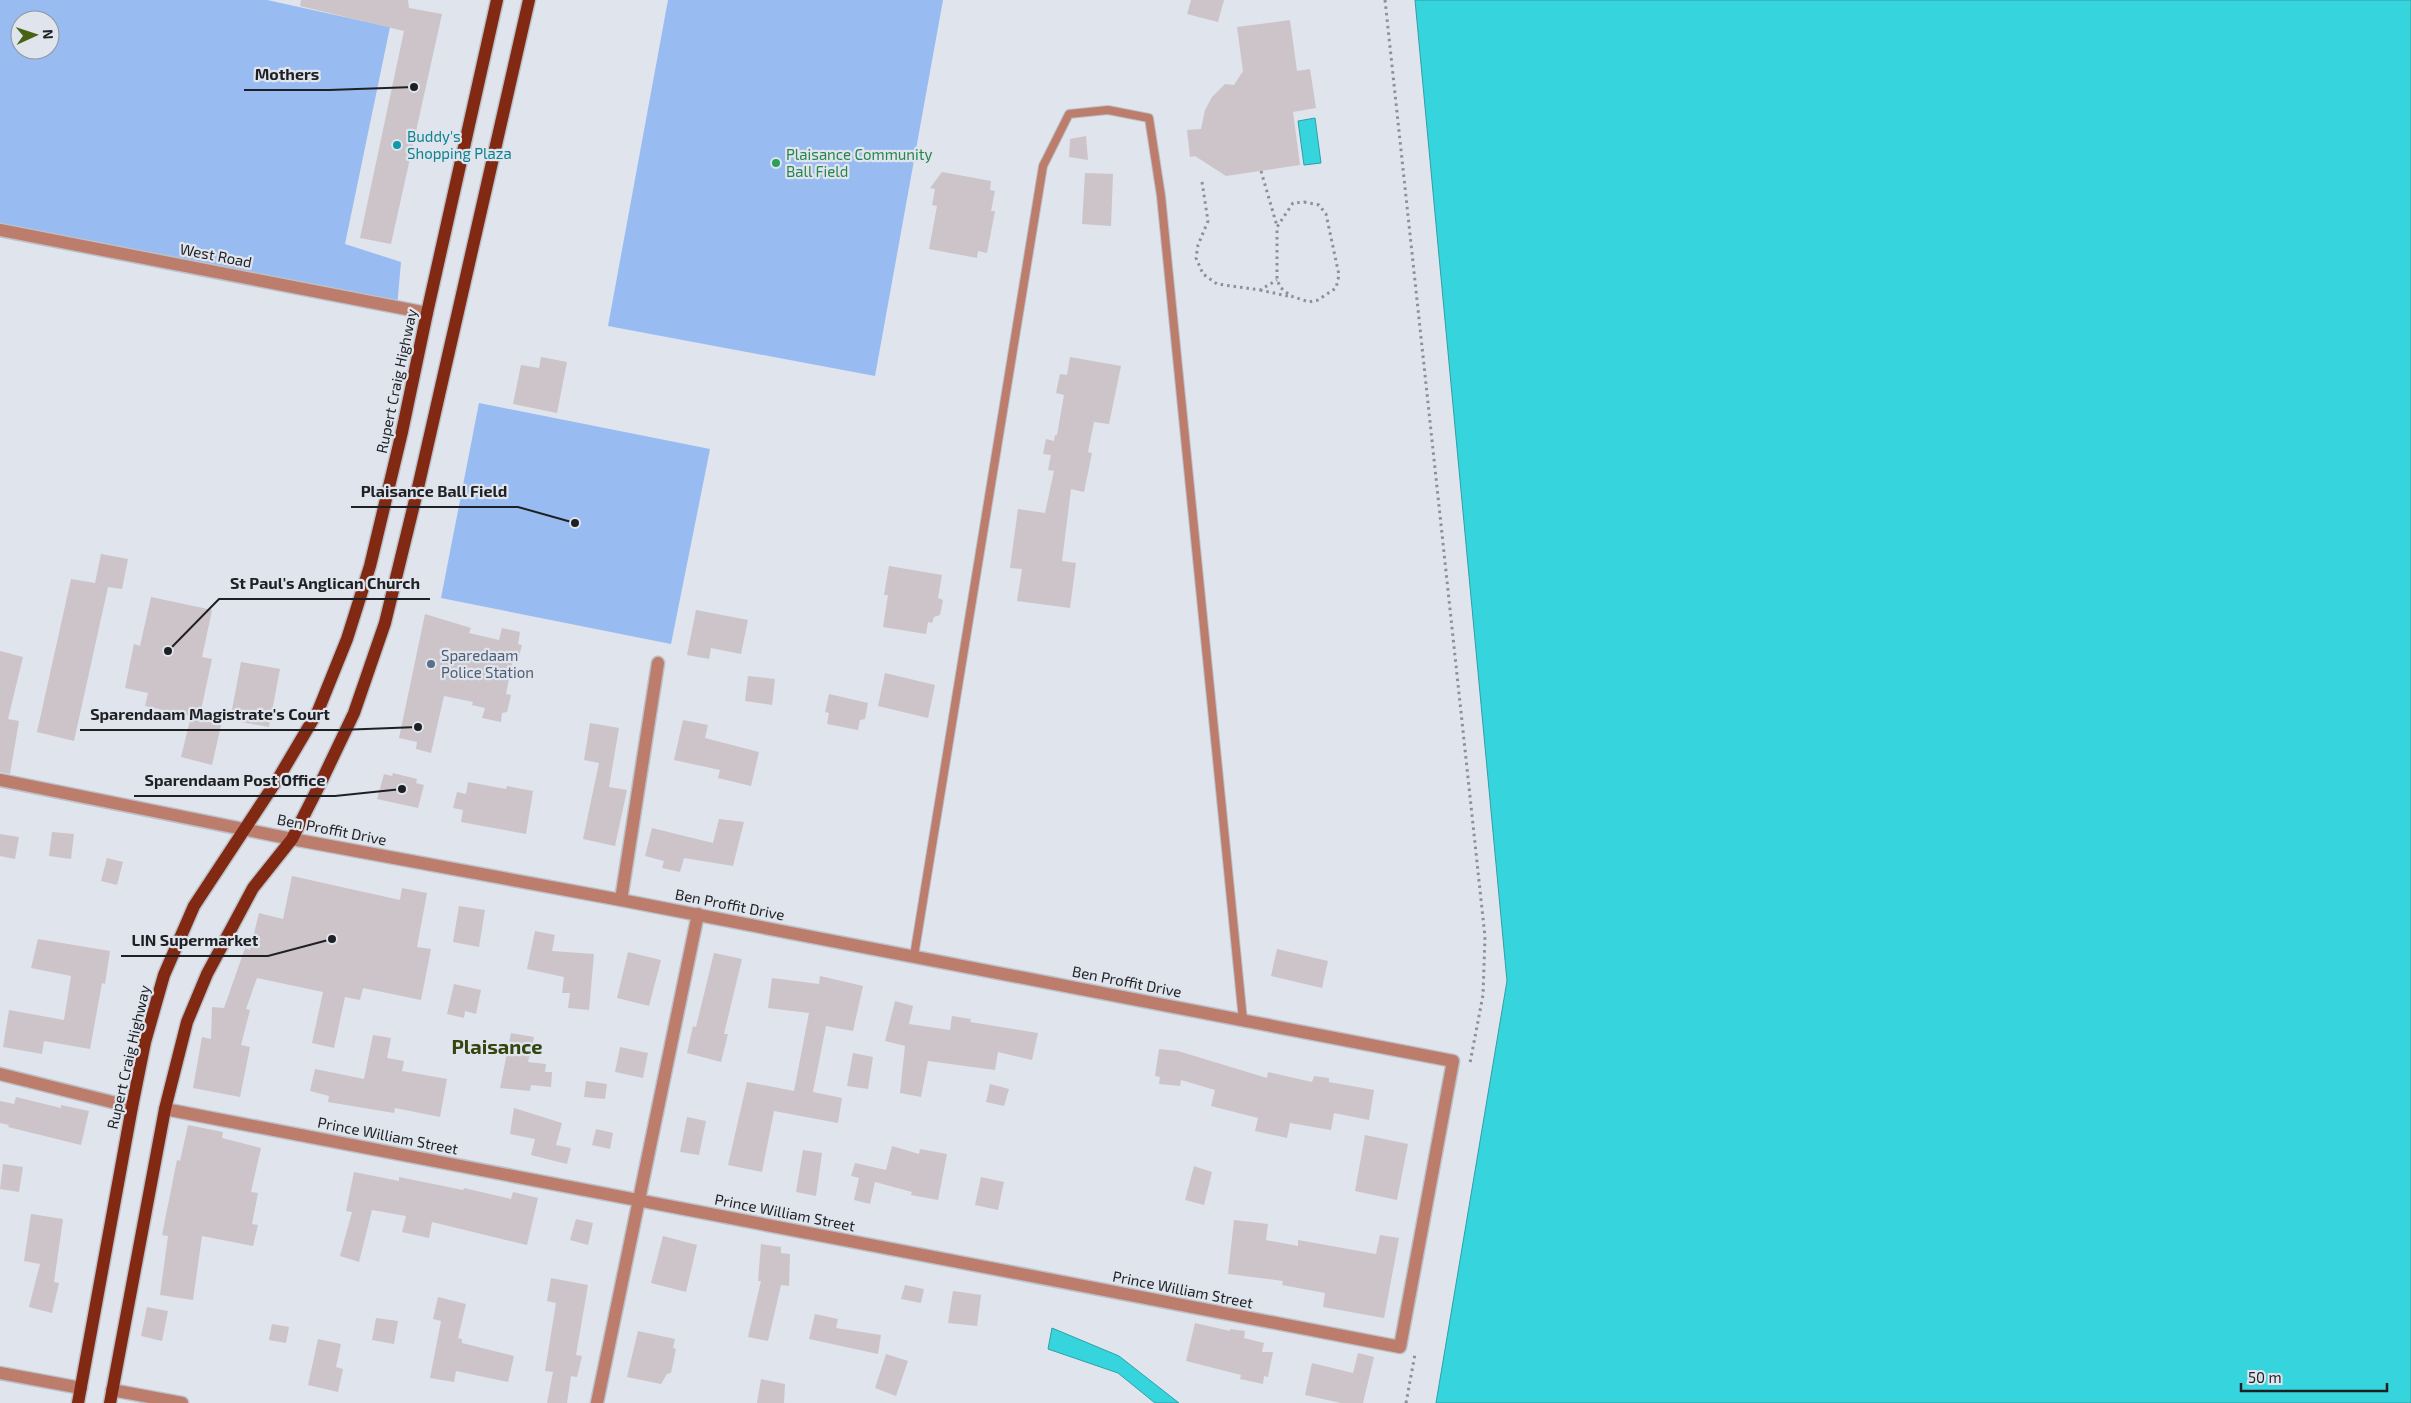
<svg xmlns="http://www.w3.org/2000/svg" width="2411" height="1403" viewBox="0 0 2411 1403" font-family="'Exo 2',sans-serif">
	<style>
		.green { fill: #98bbf2; fill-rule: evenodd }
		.water { fill: #36d5de; stroke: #2f9fa6 }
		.building { fill: #cdc4c9 }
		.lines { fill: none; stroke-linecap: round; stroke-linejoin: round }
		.service-casing { stroke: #bcc1c9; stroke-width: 10 }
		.minor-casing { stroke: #bcc1c9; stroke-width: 15 }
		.primary-casing { stroke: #bcc1c9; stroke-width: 15 }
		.path { stroke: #8c9097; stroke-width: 3; stroke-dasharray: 2.5 4; stroke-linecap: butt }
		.service { stroke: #bc7d6d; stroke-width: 8 }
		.minor { stroke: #bc7d6d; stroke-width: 12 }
		.primary { stroke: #812913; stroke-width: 12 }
		.culture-dot { fill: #0f9aa8; stroke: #dfe4ed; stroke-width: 2 }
		.leisure-dot { fill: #2e9e5b; stroke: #dfe4ed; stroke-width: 2 }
		.service-dot { fill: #5c6f8a; stroke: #dfe4ed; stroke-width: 2 }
		.labels { text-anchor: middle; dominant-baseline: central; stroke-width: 4.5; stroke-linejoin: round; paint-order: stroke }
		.culture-label { font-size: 15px; fill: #0d838f; stroke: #dfe4ed; text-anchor: start }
		.leisure-label { font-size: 15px; fill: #27864d; stroke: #dfe4ed; text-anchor: start }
		.street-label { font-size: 15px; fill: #1e2023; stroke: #dfe4ed }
		.service-label { font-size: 15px; fill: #4e5e75; stroke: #dfe4ed; text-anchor: start }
		.district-label { font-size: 20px; font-weight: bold; fill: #334610; stroke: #dfe4ed }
		.leader { fill: none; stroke: #1e2023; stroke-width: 2 }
		.callout-dot { fill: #1e2023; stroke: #dfe4ed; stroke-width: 2 }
		.callout-label { font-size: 16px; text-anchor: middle; font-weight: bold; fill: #1e2023; stroke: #dfe4ed; stroke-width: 4.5; stroke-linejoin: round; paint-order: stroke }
	</style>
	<rect width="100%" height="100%" fill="#dfe4ed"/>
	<path class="green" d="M0 0H267L390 27 345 244 401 262 397 307 0 226ZM20 20H50V50H20Z
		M668 0H943L875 376 608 326Z
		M479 403 710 449 671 644 441 598Z"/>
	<path class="water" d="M1415 0H2411V1403H1436L1507 981Z
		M1315 118 1321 163 1304 165 1298 121Z
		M1052 1328 1119 1356 1179 1403H1155L1118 1373 1048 1349Z"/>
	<path class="building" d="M301 0H408L409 8 442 14 391 244 360 238 404 31 300 6Z
		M1191 0H1224L1218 22 1187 14Z
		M1290 20 1297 71 1310 69 1316 108 1293 112 1300 165 1226 176 1195 156 1190 157 1187 130 1201 129 1205 110 1212 97 1225 84 1234 85 1243 71 1237 27Z
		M1086 136 1088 160 1069 157 1070 139Z
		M942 172 991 181 990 190 995 191 991 211H995L987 253 978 251 977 258 929 249 937 206 932 205 935 189 930 188Z
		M1085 173 1113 174 1111 226 1082 224Z
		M541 357 567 362 557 413 513 404 521 365 539 368Z
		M1070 357 1121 366 1109 424 1094 422 1088 452 1092 453 1084 492 1071 489 1062 561 1076 563 1070 608 1017 601 1022 569 1010 568 1018 509 1045 513 1054 471 1048 470 1051 455 1043 454 1046 439 1054 441 1055 435H1057L1064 395 1056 393 1060 374 1067 375Z
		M101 554 128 559 122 589 108 587 74 741 37 732 71 579 95 583Z
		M889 566 942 575 938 598 943 600 940 615 934 617 932 623 928 622 926 634 883 627 888 595H884Z
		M151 597 212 610 202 657 212 659 200 715 222 721 212 765 181 757 191 716 145 706 148 693 125 688 134 644 140 646Z
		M696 610 748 620 741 654 711 648 709 659 687 655Z
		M425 614 471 628 469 633 499 640 502 628 520 632 518 644 522 645 518 660 513 659 506 694 511 695 507 712 502 713 501 722 482 718 485 708 472 705 473 702 444 696 431 753 416 749 417 742 399 738Z
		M0 651 23 657 8 719 19 721 10 774 0 772Z
		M241 662 280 669 269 727 230 720Z
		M885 673 935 685 928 718 878 706Z
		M748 676 775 679 772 705 745 701Z
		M829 694 868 703 865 719 860 720 858 730 827 724 829 713 825 712Z
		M683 720 708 725 705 738 759 752 751 786 718 778 720 770 674 760Z
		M590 723 619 728 609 787 627 790 615 846 583 839 599 763 584 760Z
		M393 773 417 779 416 783 424 785 418 808 377 799 384 774 392 776Z
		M468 782 506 789 507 786 533 791 526 834 461 822 463 810 453 808 457 792 466 794Z
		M719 819 744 822 733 866 684 858 680 872 662 868 664 861 645 856 652 828 713 843Z
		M52 832 74 834 71 859 49 856Z
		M0 834 19 837 15 859 0 856Z
		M107 858 123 862 117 885 101 881Z
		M292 876 400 900 402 888 427 893 417 947 431 949 421 1000 363 988 360 1000 345 997 334 1048 312 1043 323 992 257 978 246 1009 250 1010 241 1045 250 1047 240 1097 193 1088 202 1037 211 1039 212 1007 224 1008 245 948 250 950 259 913 283 919Z
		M459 906 485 910 479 947 453 942Z
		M535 931 555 935 552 951 594 954 589 1010 568 1008 570 993H562L564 977 527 969Z
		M38 939 110 951 105 984 102 983 90 1049 44 1041 42 1054 3 1047 9 1010 64 1020 71 976 31 968Z
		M1277 949 1328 961 1322 988 1271 976Z
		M628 952 661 960 649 1006 617 998Z
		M714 953 742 959 724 1034H728L721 1062 687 1053 693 1026 696 1027Z
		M820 976 863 986 853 1031 826 1026 813 1092 842 1098 838 1123 774 1111 762 1172 728 1165 747 1082 794 1091 809 1013 768 1008 772 978 819 984Z
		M454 984 481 990 476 1014 465 1011 464 1018 447 1014Z
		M895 1001 913 1006 909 1024 950 1030 952 1016 971 1019 970 1022 1038 1033 1032 1060 998 1052 995 1070 928 1061 921 1097 900 1093 905 1046 885 1041Z
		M511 1033 534 1037 528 1062 546 1064 545 1072H552L551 1087 531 1085 530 1091 500 1088Z
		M373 1035 391 1038 387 1058 404 1061 402 1071 447 1079 440 1117 395 1108 394 1113 328 1102 329 1096 310 1091 315 1069 364 1079Z
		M620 1047 648 1053 643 1078 615 1072Z
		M1159 1049 1178 1051 1267 1078 1268 1072 1312 1082 1314 1076 1329 1078V1082L1374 1090 1369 1120 1334 1113 1331 1130 1290 1123 1287 1138 1255 1131 1258 1118 1211 1106 1215 1090 1181 1080 1180 1086 1159 1084 1160 1077 1155 1076Z
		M853 1053 873 1057 868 1089 847 1086Z
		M586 1081 607 1084 605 1099 584 1097Z
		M990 1084 1009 1089 1004 1106 986 1102Z
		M16 1097 61 1108V1105L89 1111 81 1145 8 1127 9 1125 0 1123V1101L14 1104Z
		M514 1108 562 1123 556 1145 571 1148 567 1164 531 1155 535 1139 510 1134Z
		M687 1117 706 1121 699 1155 680 1152Z
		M188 1125 223 1132 222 1138 261 1148 251 1192 258 1193 252 1224 258 1225 253 1246 202 1236 193 1300 160 1295 168 1236 162 1235 177 1160 180 1161Z
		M596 1129 613 1133 610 1149 592 1145Z
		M1365 1135 1408 1144 1397 1200 1355 1191Z
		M892 1146 919 1154 920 1149 947 1154 938 1200 911 1195 912 1192 875 1182 870 1204 854 1200 859 1178 851 1176 855 1163 886 1170Z
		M803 1150 822 1153 816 1196 796 1192Z
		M3 1164 23 1167 19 1192 0 1189Z
		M1194 1166 1212 1172 1204 1205 1185 1200Z
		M354 1172 399 1181V1177L463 1190 464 1188 511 1199 513 1192 538 1198 527 1245 432 1222 429 1238 402 1232 406 1216 372 1210 359 1262 340 1256 352 1212 346 1211Z
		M981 1177 1004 1182 998 1210 975 1205Z
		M31 1214 63 1219 54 1282 59 1283 52 1313 29 1307 40 1264 24 1261Z
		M576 1219 593 1223 588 1245 570 1240Z
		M1234 1220 1268 1224 1266 1240 1298 1246V1240L1376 1254 1380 1235 1399 1238 1384 1318 1323 1307 1325 1293 1282 1285 1283 1281 1228 1274Z
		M663 1236 697 1245 686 1292 651 1283Z
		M761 1244 781 1247V1253L790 1254 789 1286 781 1285 768 1341 748 1337 761 1281H758Z
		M551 1278 588 1285 576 1355 582 1356 577 1377 571 1376 567 1403H547L553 1372 545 1371 556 1303 547 1301Z
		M905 1285 924 1289 921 1303 901 1299Z
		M953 1291 981 1295 977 1326 948 1323Z
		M438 1297 466 1304 458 1338 462 1339V1343L514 1356 508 1382 456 1371 454 1382 430 1378 441 1321 433 1319Z
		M147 1307 168 1311 162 1341 141 1336Z
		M815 1314 838 1319 836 1328 881 1335 878 1354 809 1339Z
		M376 1318 398 1321 394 1344 372 1340Z
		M1195 1323 1230 1331V1329L1245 1331 1244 1338 1264 1343 1262 1352H1273L1268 1377 1264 1376 1263 1384 1240 1379 1241 1375 1186 1361Z
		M272 1324 289 1327 286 1343 269 1340Z
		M638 1331 675 1339 673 1348 676 1349 671 1373 667 1374 661 1384 627 1377Z
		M318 1339 341 1344 336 1367 343 1369 338 1392 308 1385Z
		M1358 1353 1374 1357 1363 1403H1341L1305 1395 1312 1363 1353 1373Z
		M886 1354 908 1361 896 1396 875 1388Z
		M761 1379 785 1384 784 1403H757Z"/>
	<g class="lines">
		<defs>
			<path id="service" d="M914 956 1043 166 1069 114 1108 110 1149 118 1161 196 1243 1020"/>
			<path id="minor" d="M0 230 427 313
				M0 780 292 839 621 900 1453 1061 1400 1347 165 1109
				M621 900 658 663
				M0 1074 132 1107
				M0 1373 81 1388
				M112 1390 182 1403
				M597 1403 698 914"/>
			<path id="primary" d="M78 1403 132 1107 145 1042 164 975 194 906 279 777 318 711 347 639 370 566 402 432 427 313 497 0
				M110 1403 165 1109 187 1022 207 974 253 888 292 839 323 778 354 713 385 623 417 492 529 0"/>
		</defs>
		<use href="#service" class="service-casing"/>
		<use href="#minor" class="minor-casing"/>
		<use href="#primary" class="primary-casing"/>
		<path class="path" d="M1385 0 1485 937 1483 995 1470 1063
			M1261 171 1277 226
			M1202 182 1208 221 1198 245 1196 258 1203 274 1217 284 1260 290 1277 280
			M1304 202 1319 205 1326 214 1339 275 1336 288 1318 300 1309 302 1291 296 1281 288 1277 280V227L1293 203Z
			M1260 290 1292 297
			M1406 1403 1415 1354"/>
		<use href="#service" class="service"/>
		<use href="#minor" class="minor"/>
		<use href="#primary" class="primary"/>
	</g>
	<circle class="culture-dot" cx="397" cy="145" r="5"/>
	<circle class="leisure-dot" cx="776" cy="163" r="5"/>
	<circle class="service-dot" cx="431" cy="664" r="5"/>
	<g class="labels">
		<g class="culture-label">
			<text x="407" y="136">Buddy's<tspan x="407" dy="17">Shopping Plaza</tspan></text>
		</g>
		<g class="leisure-label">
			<text x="786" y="154">Plaisance Community<tspan x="786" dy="17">Ball Field</tspan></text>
		</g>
		<g class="street-label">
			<text transform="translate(216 255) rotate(11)">West Road</text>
			<text transform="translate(396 381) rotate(-78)">Rupert Craig Highway</text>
			<text transform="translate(332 829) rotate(11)">Ben Proffit Drive</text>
			<text transform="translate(730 904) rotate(11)">Ben Proffit Drive</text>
			<text transform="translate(1127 981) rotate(11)">Ben Proffit Drive</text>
			<text transform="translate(128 1057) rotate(-77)">Rupert Craig Highway</text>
			<text transform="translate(388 1135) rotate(11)">Prince William Street</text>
			<text transform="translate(785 1212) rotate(11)">Prince William Street</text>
			<text transform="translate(1183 1289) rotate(11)">Prince William Street</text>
		</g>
		<g class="service-label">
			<text x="441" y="655">Sparedaam<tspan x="441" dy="17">Police Station</tspan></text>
		</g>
		<g class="district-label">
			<text x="497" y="1046">Plaisance</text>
		</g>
	</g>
	<path class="leader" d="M414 87L329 90H244M575 523L518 507H351M168 651L219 599H430M418 727L340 730H80M402 789L335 796H134M332 939L268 956H121"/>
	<g class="callout-dot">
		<circle cx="414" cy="87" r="5"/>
		<circle cx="575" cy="523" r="5"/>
		<circle cx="168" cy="651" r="5"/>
		<circle cx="418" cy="727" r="5"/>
		<circle cx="402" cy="789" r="5"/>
		<circle cx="332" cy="939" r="5"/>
	</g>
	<g class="callout-label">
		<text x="287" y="80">Mothers</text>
		<text x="434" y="497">Plaisance Ball Field</text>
		<text x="325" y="589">St Paul's Anglican Church</text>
		<text x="210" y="720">Sparendaam Magistrate's Court</text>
		<text x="235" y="786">Sparendaam Post Office</text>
		<text x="195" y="946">LIN Supermarket</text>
	</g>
	<g transform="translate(35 35) rotate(87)"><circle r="24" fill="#dfe4ed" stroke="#92969c"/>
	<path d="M0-4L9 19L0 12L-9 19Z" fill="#496313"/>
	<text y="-8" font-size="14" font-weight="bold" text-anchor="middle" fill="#1e2023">N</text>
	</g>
	<path d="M2241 1383v8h146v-8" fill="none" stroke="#1e2023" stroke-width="2.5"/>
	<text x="2248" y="1383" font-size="15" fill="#1e2023" stroke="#dfe4ed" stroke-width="4" paint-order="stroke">50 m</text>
</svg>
